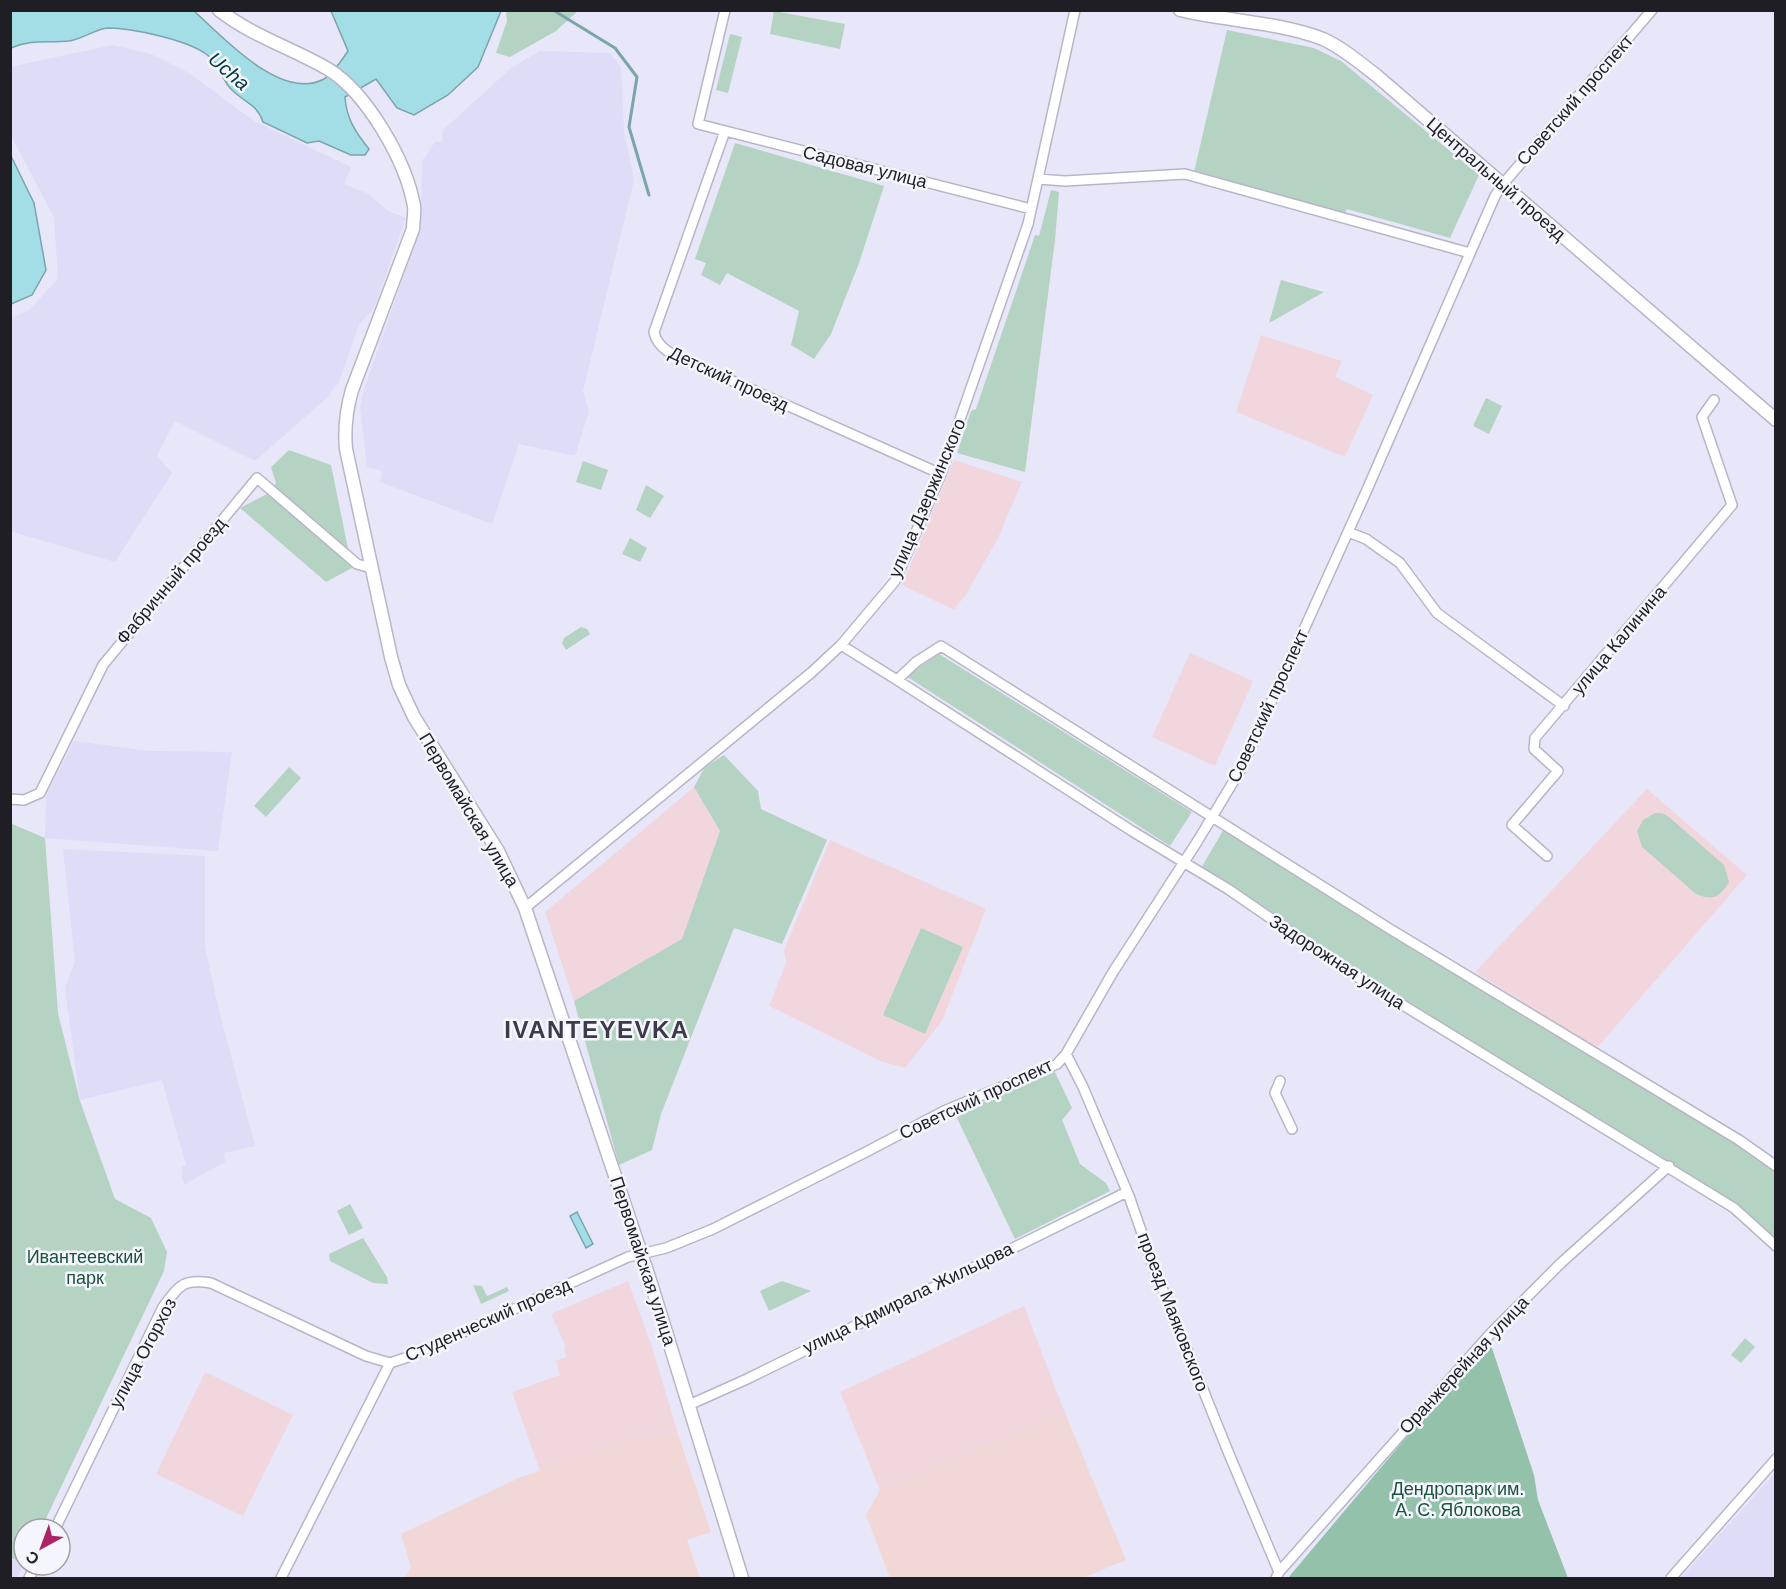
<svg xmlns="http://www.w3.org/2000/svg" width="1786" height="1589" viewBox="0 0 1786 1589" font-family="Helvetica,sans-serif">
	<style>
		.built { fill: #dfdcf7 }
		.education { fill: #f1d7dd }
		.medical { fill: #f2d7d7 }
		.green { fill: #b5d3c2 }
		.forest { fill: #93c1a9 }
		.water { fill: #a3dde6; stroke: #7ba4ac; stroke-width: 1.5 }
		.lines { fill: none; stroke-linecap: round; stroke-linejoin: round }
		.stream { stroke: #7ba4ac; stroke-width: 3 }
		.minor-casing { stroke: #b7b5c7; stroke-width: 12 }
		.major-casing { stroke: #b7b5c7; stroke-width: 15 }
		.minor { stroke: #fff; stroke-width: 9 }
		.major { stroke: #fff; stroke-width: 12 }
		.labels { text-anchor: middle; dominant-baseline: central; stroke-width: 5; stroke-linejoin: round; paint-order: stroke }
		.street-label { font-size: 18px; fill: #1f1e25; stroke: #f5f5fd }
		.park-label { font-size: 18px; fill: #1a533a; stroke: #f5f5fd }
		.water-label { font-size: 20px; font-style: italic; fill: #003940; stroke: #f5f5fd }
		.district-label { font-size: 24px; font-weight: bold; letter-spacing: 1.5px; fill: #3d3b4a; stroke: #f5f5fd }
	</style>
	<rect width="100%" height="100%" fill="#e8e6f9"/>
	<path class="built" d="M113 45 151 54 189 73 254 121 351 167 344 184 369 194 388 211 406 218 374 308 359 325 339 382 329 396 255 461 175 421 157 456 172 473 115 562 10 531 11 318 29 310 58 279 54 217 11 136V68L14 66Z
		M540 51 610 53 621 67 624 130 634 180 583 391 589 411 575 456 519 444 492 524 380 482 382 471 367 467 360 407 365 386 421 227 422 161 435 142 442 141 443 130 511 68Z
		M74 741 150 751 232 752 218 851 45 838 46 796Z
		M63 849 205 856V947L218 1007 255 1146 224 1153 225 1162 185 1184 182 1178V1167L186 1165 162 1080 80 1100 65 988 75 962Z
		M1775 1473V1578H1681Z
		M11 1557 24 1564 17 1578H11Z"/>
	<path class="education" d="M1261 335 1342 361 1335 377 1373 395 1345 457 1236 412Z
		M954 460 1022 482 998 538 967 593 954 610 902 585Z
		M1190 653 1253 681 1215 766 1152 737Z
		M694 787 720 831 682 940 574 1001 545 912Z
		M1647 789 1747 875 1596 1049 1475 972Z
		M830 840 986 909 942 1021 905 1068 880 1061 769 1006 786 963 784 950Z
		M628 1281 652 1347 678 1434 632 1439 540 1471 512 1392 560 1375 556 1361 566 1357 564 1348 566 1347 551 1314Z
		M1024 1306 1065 1413 880 1490 840 1392Z
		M205 1372 293 1415 243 1516 156 1474Z"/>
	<path class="medical" d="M1065 1413 1126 1560 1083 1578H890L866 1515 880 1490Z
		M678 1434 711 1532 687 1540 700 1578H405L411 1567 401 1534 519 1478 632 1439Z"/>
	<path class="green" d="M506 11V10L578 11 556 31 510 57 496 53 507 21Z
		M774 11 845 24 840 49 770 34Z
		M1227 30 1314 48 1341 61 1479 175 1450 238 1347 209 1345 213 1194 172Z
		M730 34 742 37 728 93 716 90Z
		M735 143 884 186 859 263 831 334 814 359 791 345 799 311 727 273 720 285 701 275 706 263 695 259Z
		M1051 190 1059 192 1055 240 1025 472 957 453 971 411 976 409 1035 235 1039 236Z
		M1281 280 1324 292 1269 323Z
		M1486 398 1502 406 1489 434 1473 426Z
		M289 450 331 465 352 568 326 582 240 508 269 493 276 483 271 467Z
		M583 461 608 470 601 490 576 482Z
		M646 485 664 496 650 518 636 510Z
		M630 538 647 548 640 562 622 554Z
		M581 627 587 629 590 634 566 650 562 643 564 638Z
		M939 654 1192 812 1170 846 906 676Z
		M724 755 758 791 761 809 827 840 782 944 734 928 661 1114 652 1150 619 1165 574 1001 682 939 720 831 694 787 705 767Z
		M289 767 301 778 266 817 254 806Z
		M1655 813H1662L1669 817 1724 865 1729 882C1719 898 1714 901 1696 894L1642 847 1637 831 1643 820Z
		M10 823 45 838 58 1013 80 1101 115 1199 151 1218 167 1252 164 1271 41 1529H24V1564L10 1557Z
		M1224 829 1775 1166V1243L1734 1208 1349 972 1246 895 1201 868Z
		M921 928 963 947 925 1034 883 1015Z
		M1055 1072 1072 1108 1062 1120 1080 1164 1106 1183 1110 1191 1015 1239 955 1114Z
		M350 1204 363 1228 349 1235 337 1211Z
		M363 1238 387 1277 388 1284 373 1283 330 1261 329 1254Z
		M782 1281 811 1291 769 1311 760 1291Z
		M473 1285 482 1286 487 1296 507 1287 509 1291 481 1304Z
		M1745 1338 1755 1347 1741 1363 1731 1355Z"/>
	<path class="forest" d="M1489 1339 1534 1475 1538 1500 1568 1578H1288Z"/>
	<path class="water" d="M11 11H194C223 37 281 102 324 79 333 73 342 60 348 51L331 11H501L478 67 448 95 414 115 397 108 376 79 345 97C346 118 356 133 369 149L365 155H351L319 141 307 143 263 122C257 104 245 103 232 90 220 79 222 65 206 54 187 40 132 28 108 28 95 29 83 39 69 41 47 43 32 39 11 48Z
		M10 154 34 203 46 270 32 295 11 304Z
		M577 1212 593 1244 586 1248 570 1216Z"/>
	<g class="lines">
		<path class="stream" d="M553 10 615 48 637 77 629 127 649 195"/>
		<defs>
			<path id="minor" d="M725 10 698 124 1031 209
				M725 131 654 332C658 353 684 359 701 367L941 474
				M1038 179 1065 181 1185 174 1470 253
				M1348 532 1366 539 1400 563 1437 613 1564 706
				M841 645 897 680 916 662 941 646 1390 929 1739 1140 1776 1166
				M897 680 1132 831 1228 889 1349 972 1734 1208 1776 1246
				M10 799 24 800 40 793 103 665 257 478 357 564 371 568
				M1547 856 1512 825 1558 771 1534 749 1535 738 1732 505 1702 417 1714 400
				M525 908 812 672 841 645 895 581 941 474 1028 224 1075 10
				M1066 1054 1083 1087 1129 1196 1154 1268 1229 1454 1279 1572
				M1280 1081 1275 1093 1292 1129
				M689 1405 747 1379 1127 1192
				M55 1529 163 1307C179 1286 183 1278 211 1283L366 1356 390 1363
				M29 1578 36 1565
				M281 1578 390 1363 411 1356 628 1257 666 1248 713 1229 868 1151 944 1111 1057 1064 1066 1054 1113 972 1197 842 1241 769 1366 492 1495 196 1503 184 1652 10
				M1276 1578 1279 1572 1491 1333 1561 1263 1669 1166
				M1671 1578 1776 1459"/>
			<path id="major" d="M219 10C252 36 292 48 328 69 367 93 406 161 414 206 415 213 413 221 413 229L352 390C346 411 344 428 346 449L391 657 399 685 414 717 498 851 525 908 649 1277 742 1578
				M1180 10C1226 21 1279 22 1323 39 1343 48 1360 63 1377 76L1776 420"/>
		</defs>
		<use href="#minor" class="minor-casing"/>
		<use href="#major" class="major-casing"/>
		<use href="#minor" class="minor"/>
		<use href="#major" class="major"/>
	</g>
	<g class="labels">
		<g class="street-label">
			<text transform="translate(1575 100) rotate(-49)">Советский проспект</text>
			<text transform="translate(865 167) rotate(14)">Садовая улица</text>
			<text transform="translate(1496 179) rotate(41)">Центральный проезд</text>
			<text transform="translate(729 379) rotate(25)">Детский проезд</text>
			<text transform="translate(927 498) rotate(-67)">улица Дзержинского</text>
			<text transform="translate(171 581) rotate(-50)">Фабричный проезд</text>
			<text transform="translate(1619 640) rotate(-50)">улица Калинина</text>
			<text transform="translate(1268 706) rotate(-65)">Советский проспект</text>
			<text transform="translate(469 810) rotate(59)">Первомайская улица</text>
			<text transform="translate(1337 962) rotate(33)">Задорожная улица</text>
			<text transform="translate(976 1099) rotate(-25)">Советский проспект</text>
			<text transform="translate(643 1261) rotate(72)">Первомайская улица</text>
			<text transform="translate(908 1298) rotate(-26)">улица Адмирала Жильцова</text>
			<text transform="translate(1173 1312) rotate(69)">проезд Маяковского</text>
			<text transform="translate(488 1320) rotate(-24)">Студенческий проезд</text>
			<text transform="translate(143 1353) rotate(-62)">улица Огорхоз</text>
			<text transform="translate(1464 1365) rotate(-47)">Оранжерейная улица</text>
		</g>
		<g class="park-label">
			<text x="85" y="1257">Ивантеевский<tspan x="85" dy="21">парк</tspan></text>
			<text x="1458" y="1489">Дендропарк им.<tspan x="1458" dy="21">А. С. Яблокова</tspan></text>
		</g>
		<g class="water-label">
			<text transform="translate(229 71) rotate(41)">Ucha</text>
		</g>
		<g class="district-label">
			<text x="597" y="1029">IVANTEYEVKA</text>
		</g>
	</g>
	<rect width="1786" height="1589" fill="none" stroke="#1f1e25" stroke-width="24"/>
	<g transform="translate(42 1547) rotate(221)"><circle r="28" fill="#f5f5fd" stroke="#9f9fa7" stroke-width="1.5"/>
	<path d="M0-4.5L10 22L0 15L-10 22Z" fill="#ac2366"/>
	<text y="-9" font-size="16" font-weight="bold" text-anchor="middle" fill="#1f1e25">С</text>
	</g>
</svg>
